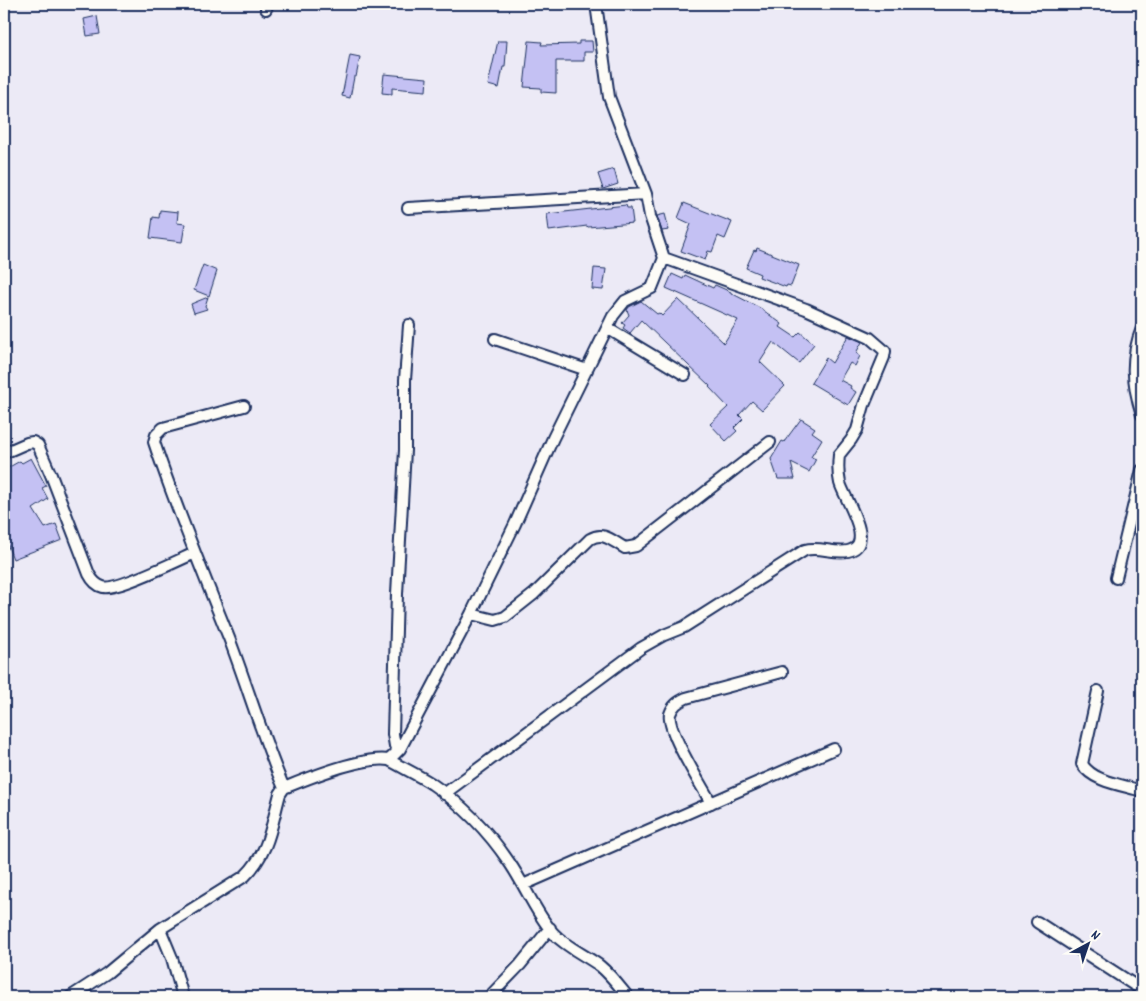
<svg xmlns="http://www.w3.org/2000/svg" width="1146" height="1001" viewBox="0 0 1146 1001" font-family="Dekko,sans-serif">
	<style>
		.building { fill: #c4c1f3; stroke: #1b2f5e }
		.lines { fill: none; stroke-linecap: round; stroke-linejoin: round }
		.street-casing { stroke: #1b2f5e; stroke-width: 14 }
		.street { stroke: #fdfcf7; stroke-width: 10 }
	</style>
	<rect width="100%" height="100%" fill="#eceaf6"/>
	<filter id="ink" filterUnits="userSpaceOnUse"><feTurbulence type="fractalNoise" baseFrequency=".02" numOctaves="2"/><feDisplacementMap in="SourceGraphic" scale="10" xChannelSelector="R" yChannelSelector="G"/><feConvolveMatrix kernelMatrix="1 2 1 2 8 2 1 2 1" color-interpolation-filters="sRGB"/></filter>
	<g filter="url(#ink)">
		<path class="building" d="M97 16 100 34 87 36 84 19Z
			M498 41H507L505 67H503L499 88 488 85Z
			M529 41 542 42 541 45 579 44V41H592L593 52H584V61H556V93L541 92V88L524 87Z
			M350 55 360 57 356 77H354L350 98 342 96Z
			M384 74 427 78 426 91 392 88V94L382 93Z
			M614 169 618 184 603 189 598 174Z
			M684 203 732 222 725 239 718 236 712 252 708 251 705 260 681 251 691 224 678 218Z
			M626 205 627 208H631L633 223 588 227 587 226 549 231 547 214Z
			M160 210 178 212 177 223 185 224 182 242 150 238 153 217 159 218Z
			M665 214 669 230 662 231 657 216Z
			M757 248 799 265 791 286 787 285 786 287 759 277 760 274 746 268 754 250 756 251Z
			M203 265 217 271 209 296 194 290Z
			M594 268 606 269 603 290 592 289Z
			M672 274 683 279 685 275 713 288 715 285 731 292V293L760 308 782 324 780 327 795 337 800 332 814 344 799 363 773 342 760 362 785 386 762 410 752 401 739 415 743 419 734 428 737 431 726 441 710 424 728 407 709 387 710 386 641 320 630 333 623 328 625 325 622 323 629 315 627 310 629 307 641 301 657 314 659 313 662 316 678 299 724 343 738 320 666 288Z
			M208 297 205 306 207 309 194 313 191 304Z
			M848 336 862 342 856 353 860 356 855 366 850 363 840 380 851 386 850 388 856 392 848 405 811 383 826 358 832 363Z
			M801 419 815 428 812 432 822 439 811 457 816 459 809 472 791 463 795 479H778L771 459 782 441 784 442Z
			M31 458 46 486 42 488 48 499 33 509 45 528 56 524 62 540 13 559 4 536V470L20 461 22 463Z"/>
		<g class="lines">
			<defs>
				<path id="street" d="M266 9 268 4
					M408 208 646 194
					M607 328 685 375
					M1142 328C1130 358 1132 383 1142 415
					M495 339 587 370
					M244 406 163 428 156 435 154 442C176 508 203 573 229 638 248 688 263 739 284 788
					M4 453 27 443 33 442 38 445 51 475 89 574C92 580 96 585 103 587 116 591 179 560 195 553
					M1116 578 1142 470
					M471 614 495 620 505 617 534 594 590 539C604 531 612 541 625 548L636 546 770 442
					M1098 691 1082 764C1093 782 1123 785 1142 791
					M400 749 395 746 393 734 397 594 405 450V380L409 325
					M389 760C403 768 418 775 432 784 463 805 488 831 509 862 525 885 535 912 553 933 566 947 585 955 600 966 611 975 619 986 628 997
					M444 794 641 648 664 635 684 627 805 550C819 546 834 554 848 551 877 545 844 498 840 483 838 474 838 464 839 455L851 440 857 430 864 405 884 357 885 351 870 338 806 309 664 258
					M711 803C702 786 666 730 670 714 673 705 678 702 686 698L782 672
					M523 885 834 749
					M1037 922 1142 990
					M160 929 172 958 183 997
					M70 997 107 973 160 929 245 876C270 851 271 826 280 794L284 788C308 778 364 756 389 760L400 749 471 614 515 524 553 438 613 316 625 301 652 288 664 258 650 216 646 194 609 97 596 4
					M489 997 520 965 550 928"/>
			</defs>
			<use href="#street" class="street-casing"/>
			<use href="#street" class="street"/>
		</g>
	</g>
	<rect width="1146" height="1001" fill="none" stroke="#fdfcf7" stroke-width="20"/>
	<rect x="10" y="10" width="1126" height="981" fill="none" stroke="#1b2f5e" stroke-width="2" filter="url(#ink)"/>
	<g transform="translate(1088 944) rotate(40)" stroke="#fdfcf7" stroke-width="4" paint-order="stroke">
	<path d="M0-4L9 19L0 12L-9 19Z" fill="#1b2f5e"/>
	<text y="-8" font-size="14" font-weight="bold" text-anchor="middle" fill="#1b2f5e">N</text>
	</g>
</svg>
